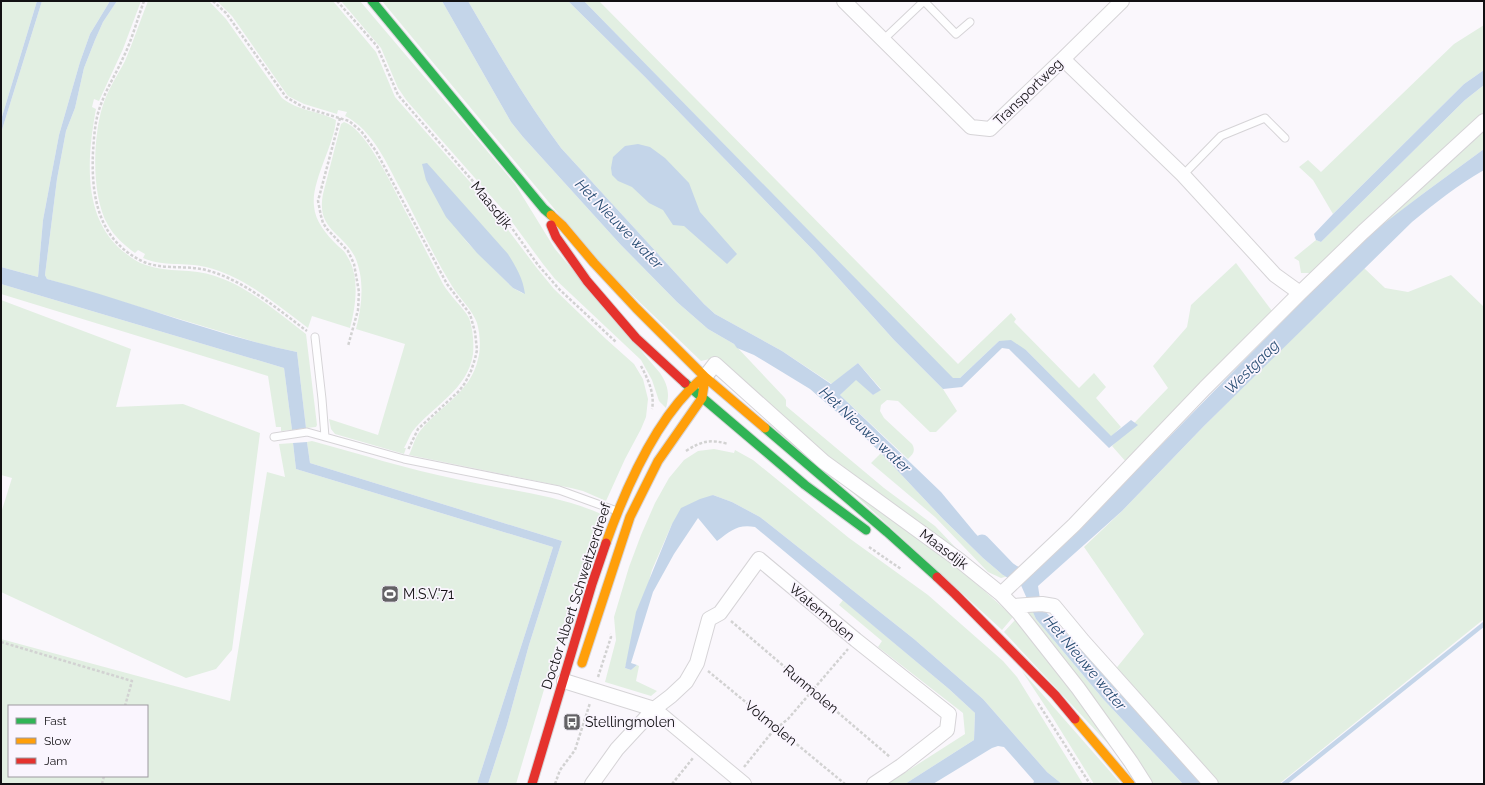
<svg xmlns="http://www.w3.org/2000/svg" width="1485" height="785" viewBox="0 0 1485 785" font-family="Raleway,sans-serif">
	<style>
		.green { fill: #e2efe2; fill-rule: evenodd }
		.water { fill: #c4d5e9 }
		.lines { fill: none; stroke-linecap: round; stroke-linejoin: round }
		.stream { stroke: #c4d5e9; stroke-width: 4.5 }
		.canal { stroke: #c4d5e9; stroke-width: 15 }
		.lane-casing { stroke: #d6d4d7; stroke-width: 9 }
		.street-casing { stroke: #d6d4d7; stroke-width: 16 }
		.fast-casing { stroke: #d6d4d7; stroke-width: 11 }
		.slow-casing { stroke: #d6d4d7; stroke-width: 11 }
		.jam-casing { stroke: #d6d4d7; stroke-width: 11 }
		.path { stroke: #d2d2d2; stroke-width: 2.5; stroke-dasharray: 3 2; stroke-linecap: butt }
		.lane { stroke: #fefeff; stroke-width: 7 }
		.street { stroke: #fefeff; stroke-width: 14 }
		.fast { stroke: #30b455; stroke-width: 9 }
		.slow { stroke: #ff9f0a; stroke-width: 9 }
		.jam { stroke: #e5322d; stroke-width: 9 }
		.labels { text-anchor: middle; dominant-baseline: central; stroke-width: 3.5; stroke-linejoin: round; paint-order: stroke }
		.street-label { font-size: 14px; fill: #121013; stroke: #faf5fe }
		.poi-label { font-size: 14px; fill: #121013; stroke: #faf5fe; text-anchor: start }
		.water-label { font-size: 15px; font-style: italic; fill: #294e74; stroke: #faf5fe }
	</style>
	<rect width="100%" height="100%" fill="#faf7fc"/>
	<path class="green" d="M1 1H37L1 120Z
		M42 1H110L90 34 80 62 59 135 43 220 38 277 1 267V133Z
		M117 1H141L123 49 99 101 94 99 92 107 96 109C87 158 81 222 128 255 133 259 139 263 146 265 168 273 192 268 215 276 249 287 278 313 306 334L317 425 316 427 306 428 297 352 265 345 47 279 45 275 57 179 66 131 75 108 84 68 95 40 103 22Z
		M148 1H209L226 19 282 98C298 111 319 111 336 120 334 146 311 181 314 206 315 221 326 234 337 245 340 248 345 251 347 256 360 276 356 306 350 328L312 316 308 328C277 305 244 276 206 267 185 262 163 267 143 258L145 254 138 250 135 253C124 245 114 236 108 225 91 196 93 139 102 108 107 91 117 76 125 61 133 42 140 21 148 1Z
		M217 1H333L376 52 395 97 485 199 536 267 554 289 606 339 634 364 643 379 648 399 646 417 641 429 625 459 606 501 583 491 571 488 409 455C413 447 414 439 420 431 440 406 471 392 478 359 481 349 480 333 477 323 472 309 460 299 452 286 433 255 418 222 401 190 387 164 373 130 345 116L347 112 338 110 337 114 304 104 288 96 232 16ZM462 237 524 294 513 288Z
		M341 1H360L515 184 555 249 660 373C668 385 670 394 666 408L659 401 652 380 641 360 555 279 543 264 504 211 407 101 398 88 381 48Z
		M382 1H442L511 122 523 137 620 244 677 302 708 329 734 344 784 397 786 400V406L884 488 935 526 976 569 826 459 714 358 701 361 601 265Z
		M468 1H568L645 77 815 252 894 340 943 389 957 411 936 432H930L898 401 887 400 881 405 880 411 884 418 912 444C916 451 913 454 908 459L840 395 856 379 873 395 881 389 858 363 832 384 782 351 715 314 704 304 561 148C526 101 497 51 468 1Z
		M584 1H599L958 364 1011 313 1016 319 1014 322 1079 388 1094 373 1106 387 1096 398 1121 427 1111 437 1026 350 999 341 960 378 953 379Z
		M1484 25V70L1464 84 1333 214 1313 180 1299 167 1308 160 1321 172 1454 44Z
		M1484 85V112L1311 273H1301L1299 261 1294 258 1316 240 1321 242 1465 100Z
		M344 122C368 130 395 192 407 214 419 237 431 261 443 284 450 296 463 307 469 318 473 329 474 343 473 354 468 390 432 406 412 432 409 437 407 443 404 448H406L404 454 335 434 331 429 329 419 378 435 405 344 356 329C362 306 365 280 355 257 343 232 316 230 323 194L341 124Z
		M1484 129V149L1424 193 1370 235Z
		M1236 263 1272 311 1183 402 1127 463 1112 446 1168 388 1153 366 1187 327 1191 305Z
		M1364 268 1385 288 1408 292 1451 275 1484 307V619L1279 784H1214L1114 671 1144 634 1084 547 1122 511 1204 426Z
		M1 284 284 368 292 430 281 431V427H276L268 376 1 294Z
		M1 300 131 349 116 407 183 404 260 433 232 650 216 669 186 678 1 592V513L12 478 1 475Z
		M312 441C360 454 407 469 456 479 504 490 556 494 601 514L559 639 516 784H488L507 725 529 645 562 541 310 463 307 442Z
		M293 443 296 469 553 547 477 784H1V639L230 701 267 472 285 477 279 444ZM9 706H147V776H9Z
		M714 449 734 453 735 450 753 460 849 538 928 595 1003 661 1017 677 1083 784H1062L1047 772 983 699 914 639 760 517 732 502 713 495 672 524 652 570 625 668 631 670 637 665 639 666 636 681 657 691 651 696 605 682 616 640 614 617 629 567 641 535 655 503 669 478 684 460 698 451Z
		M881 453 943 519 983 558 1003 575 1009 576 1001 578 988 572 935 517 871 463Z
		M840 481C900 523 960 566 1013 617L1002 630Z
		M843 600 949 689 975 713 974 740 905 784H887L965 734 963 713 878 647 882 641 839 605Z
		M1032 609 1036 619 1104 700 1183 784H1151L1028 614Z
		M1015 620 1038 645 1126 763 1004 632Z
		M1022 671 1121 784H1094L1053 718Z"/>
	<path class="water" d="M37 1H42L1 133V120Z
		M110 1H117L103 22 95 40 84 68 75 108 66 131 57 179 45 275 47 279C131 301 212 334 297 352L306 428 292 430 284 368 1 284V267L38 277 43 220 59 135 80 62 90 34Z
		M442 1H468C497 51 526 101 561 148L704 304 715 314 782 351 831 384 858 363 881 390 873 395 856 380 840 395 941 492 975 533 1005 565 1012 566 1030 574 1078 530 1367 235 1370 234 1424 193 1484 149V170C1458 185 1435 203 1412 222L1204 426 1122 511 1038 586 1040 599 1044 610 1153 726 1201 784H1183L1104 700 1036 619 1020 583 1013 573 1009 576 1003 575 983 558 943 519 881 453 853 426 810 389 754 355 737 348 734 344 708 329 677 302 620 244 523 137 511 122Z
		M568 1H584L953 378H960L999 341 1011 340 1026 350 1111 436 1131 420 1138 425 1109 448 1009 349 1002 348 962 387 943 389 894 340 815 252 645 77Z
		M1484 70V85L1465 100 1321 242 1316 240 1314 234 1333 214 1464 84Z
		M638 144 650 147 665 158 689 183 700 212 737 254 727 264 684 226 673 225 663 210 649 203 632 187 618 181 612 175 611 168 613 157 625 146Z
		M427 163 508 254C516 267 523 278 525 294L513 288 477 253 446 217 426 180 422 164Z
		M307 442 310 463 562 541 529 645 507 725 488 784H477L553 547 296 469 293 443Z
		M713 495 732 502 760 517 914 639 983 699 1047 772 1062 784H1033L1034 781 1004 747 998 746 992 748 933 784H905L974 740 975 713 949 689 755 527C737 524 731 531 717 541L698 518 674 554 653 592 631 663 637 665 631 670 625 668 636 612 672 524 681 508 700 499Z"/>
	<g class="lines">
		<path class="stream" d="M1284 784 1484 624"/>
		<path class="canal" d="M982 542 1008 569 1017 575"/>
		<defs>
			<path id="lane" d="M883 40 924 1 956 34 970 22
				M1183 175 1221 136 1265 118 1285 138
				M315 337 322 399 325 437 404 459 559 490 617 511
				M274 437 307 432 325 437"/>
			<path id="street" d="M844 1 971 127 990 129 1063 59 1122 1
				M1063 59 1183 175 1275 275 1300 293
				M705 377 715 364 824 462 959 560 1001 594 1019 613 1078 688 1131 762 1145 784
				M1001 594 1074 525 1205 388 1300 293 1363 232 1484 121
				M1013 606 1042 604 1054 606 1083 641 1211 784
				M564 681 654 709 744 784
				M592 784 617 749 654 709 671 696 686 682 697 663 709 619 720 613 759 559 856 640 949 714 947 730 901 766 874 784"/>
			<path id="fast" d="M372 1 544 209 551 215
				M685 383 805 485 866 530
				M765 428 887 532 937 577"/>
			<path id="slow" d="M551 215 562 225 594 263 636 308 705 377 765 428
				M606 543C625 490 657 417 700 380
				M582 663 630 517 658 461 702 398 704 385
				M1075 719 1130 784"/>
			<path id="jam" d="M551 225 556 237 587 281 636 338 685 383
				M937 577 955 594 1055 695 1075 719
				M532 784 592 584 606 543"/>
		</defs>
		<use href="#lane" class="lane-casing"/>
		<use href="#street" class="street-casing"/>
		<use href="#fast" class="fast-casing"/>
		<use href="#slow" class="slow-casing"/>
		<use href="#jam" class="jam-casing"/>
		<path class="path" d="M144 1C137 20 132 40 123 58 116 74 106 89 100 107 95 120 94 137 93 152 91 196 98 241 144 262 163 270 186 265 206 270 244 280 276 308 307 331
			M213 1 226 13 286 97 303 107 349 121 361 131 376 151 447 284 470 314 475 332 477 350 475 359 471 371 465 383 459 391 418 429 408 450
			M337 1 377 46 398 95 504 217 538 265 560 290 616 342
			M340 118 318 201 321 216 323 223 327 229 348 251 354 264 359 292 358 310 348 346
			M641 366C648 379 655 394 652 409
			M686 451C701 441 711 439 728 444
			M869 547 901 569
			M731 621 890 757
			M1 642 132 681 125 706
			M708 671 845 784
			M598 677 611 637 610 634
			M1038 703 1090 784
			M744 767 773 731 788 719 848 649
			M102 784 104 776
			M555 784 560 770 575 750 590 703
			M672 784 693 758"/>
		<use href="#lane" class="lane"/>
		<use href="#street" class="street"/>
		<use href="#fast" class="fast"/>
		<use href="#slow" class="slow"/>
		<use href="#jam" class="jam"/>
	</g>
	<defs>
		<symbol id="stadium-square" viewBox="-11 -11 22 22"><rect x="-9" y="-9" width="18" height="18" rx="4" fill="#636165" stroke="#faf5fe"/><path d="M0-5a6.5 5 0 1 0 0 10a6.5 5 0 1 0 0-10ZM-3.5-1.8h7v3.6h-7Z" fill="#fff"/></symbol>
		<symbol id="bus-square" viewBox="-11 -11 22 22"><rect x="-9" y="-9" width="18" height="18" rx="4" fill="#636165" stroke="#faf5fe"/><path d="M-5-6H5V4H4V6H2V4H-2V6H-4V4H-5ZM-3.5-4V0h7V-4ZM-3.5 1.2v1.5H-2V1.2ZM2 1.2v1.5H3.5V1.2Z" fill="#fff"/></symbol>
	</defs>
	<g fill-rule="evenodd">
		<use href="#stadium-square" x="380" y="584" width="20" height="20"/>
		<use href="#bus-square" x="562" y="712" width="20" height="20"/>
	</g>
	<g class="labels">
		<g class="street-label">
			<text transform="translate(1028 92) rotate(-44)">Transportweg</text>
			<text transform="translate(492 205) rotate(51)">Maasdijk</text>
			<text transform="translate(944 549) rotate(37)">Maasdijk</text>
			<text transform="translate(576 596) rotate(-72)">Doctor Albert Schweitzerdreef</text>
			<text transform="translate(822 612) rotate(40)">Watermolen</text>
			<text transform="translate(811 689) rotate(40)">Runmolen</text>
			<text transform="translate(771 723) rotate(39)">Volmolen</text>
		</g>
		<g class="poi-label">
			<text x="403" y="594">M.S.V.'71</text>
			<text x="585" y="722">Stellingmolen</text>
		</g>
		<g class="water-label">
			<text transform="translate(619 224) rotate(46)">Het Nieuwe water</text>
			<text transform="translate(1252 367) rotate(-45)">Westgaag</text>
			<text transform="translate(865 430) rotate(43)">Het Nieuwe water</text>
			<text transform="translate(1085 663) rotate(50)">Het Nieuwe water</text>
		</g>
	</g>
	<rect width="1485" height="785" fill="none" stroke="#121013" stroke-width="4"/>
	<rect x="8" y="705" width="140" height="72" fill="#faf5fe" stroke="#9d99a0"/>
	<rect x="16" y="718" width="20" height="6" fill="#30b455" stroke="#9d99a0"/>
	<text x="44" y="725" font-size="12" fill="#121013">Fast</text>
	<rect x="16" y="738" width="20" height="6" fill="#ff9f0a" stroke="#9d99a0"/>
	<text x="44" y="745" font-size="12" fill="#121013">Slow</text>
	<rect x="16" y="758" width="20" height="6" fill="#e5322d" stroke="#9d99a0"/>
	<text x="44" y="765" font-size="12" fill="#121013">Jam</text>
</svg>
